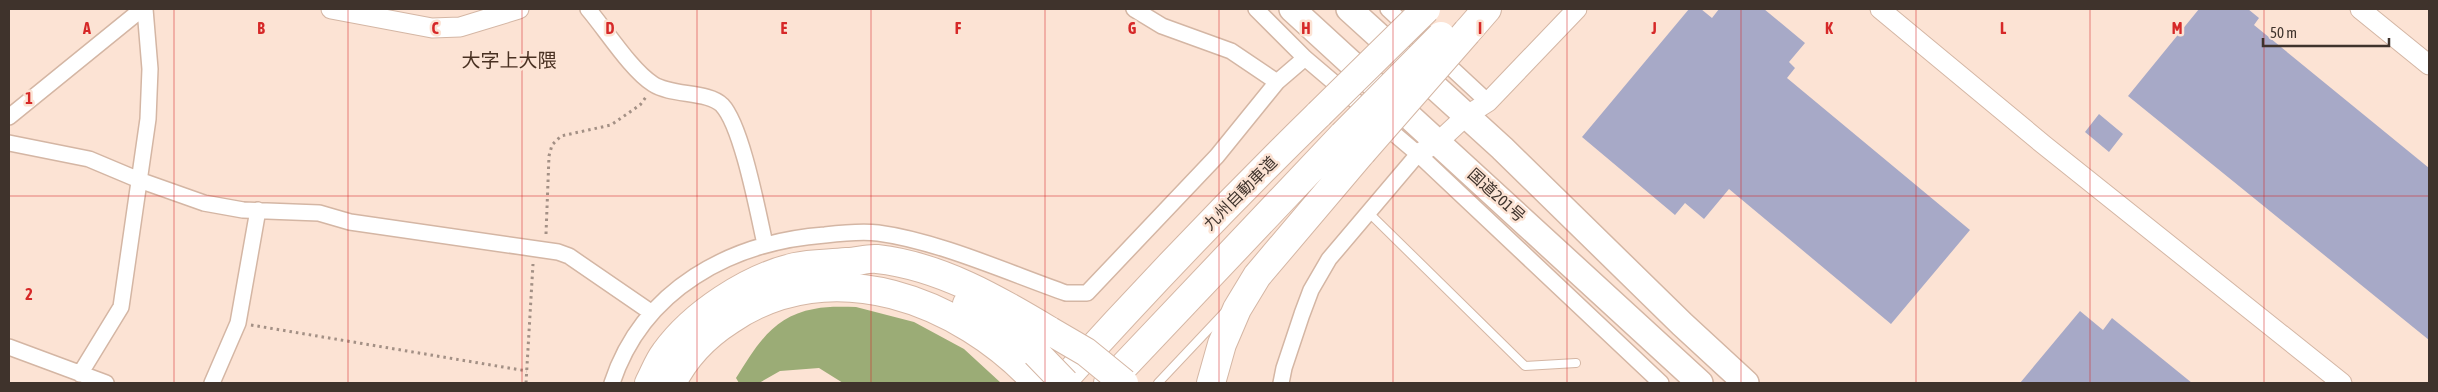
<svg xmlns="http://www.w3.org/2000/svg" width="2438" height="392" viewBox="0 0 2438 392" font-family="'Asap Condensed','Noto Sans JP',sans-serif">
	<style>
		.forest { fill: #9bac76 }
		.building { fill: #a7a9c7 }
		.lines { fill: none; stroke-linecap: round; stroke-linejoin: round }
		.service-casing { stroke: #d4b6a4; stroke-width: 10 }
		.minor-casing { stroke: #d4b6a4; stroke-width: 18 }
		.tertiary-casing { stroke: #d4b6a4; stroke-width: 21 }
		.trunk-casing { stroke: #d4b6a4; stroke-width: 28 }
		.motorway-casing { stroke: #d4b6a4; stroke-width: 30 }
		.path { stroke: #a39085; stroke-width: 3; stroke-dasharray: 2.5 4; stroke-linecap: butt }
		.service { stroke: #fff; stroke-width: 8 }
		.minor { stroke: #fff; stroke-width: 15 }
		.tertiary { stroke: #fff; stroke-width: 19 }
		.trunk { stroke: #fff; stroke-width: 25 }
		.motorway { stroke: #fff; stroke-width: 28 }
		.motorway-bridge-casing { stroke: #d4b6a4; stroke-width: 30; stroke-linecap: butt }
		.motorway-bridge { stroke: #fff; stroke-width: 28 }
		.grid { fill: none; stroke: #d62828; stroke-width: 1; stroke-opacity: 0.55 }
		.labels { text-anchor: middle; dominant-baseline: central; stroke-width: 5; stroke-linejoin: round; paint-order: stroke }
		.street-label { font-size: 16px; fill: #3f332c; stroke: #fce3d4 }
		.quarter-label { font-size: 19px; fill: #493122; stroke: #fce3d4 }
		.grid-label { font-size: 16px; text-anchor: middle; font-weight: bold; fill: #d62828; stroke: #fce3d4; stroke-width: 5; stroke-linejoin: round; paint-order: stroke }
	</style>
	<rect width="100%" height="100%" fill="#fce3d4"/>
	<path class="forest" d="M856 307 914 322 964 349 1001 383H843L819 368 780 371 759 383H739L736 378C757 345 773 316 814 309 828 306 843 307 856 307Z"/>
	<path class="building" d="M1689 9H1701L1712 18 1719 9H1764L1805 43 1789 62 1795 68 1787 78 1970 230 1891 324 1729 189 1704 219 1685 203 1675 215 1582 137Z
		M2199 9H2248L2259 18 2254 25 2429 168V340L2128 96Z
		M2099 114 2123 134 2109 152 2085 132Z
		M2080 311 2103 330 2112 318 2192 383H2020Z"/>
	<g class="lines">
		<defs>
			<path id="service" d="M1368 212 1525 366 1576 363
				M1158 383 1224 313"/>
			<path id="minor" d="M588 9C606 30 631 70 653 84 671 96 708 91 722 105 742 126 758 213 765 244
				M1134 9 1162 26 1231 51 1277 82
				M1256 9 1305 58 1418 154 1661 383
				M1388 9 1488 102
				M9 117 142 9
				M9 143 89 159 139 180 204 203 243 210 319 213 350 222 558 252 569 256 652 313
				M9 347 106 383
				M80 374 121 307 148 119 150 69 145 9
				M212 383 238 323 258 210
				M612 383C643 289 731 242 825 235 842 233 861 231 878 233 938 241 1009 273 1066 293H1087L1217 156 1277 82 1305 58
				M1281 383 1284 368 1302 314 1311 290 1329 259 1418 154"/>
			<path id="tertiary" d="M331 9 432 28 460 27 519 9
				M1880 9 2044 145 2342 383
				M2360 9 2429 65
				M1418 154 1438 142 1466 116 1488 102 1577 9"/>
			<path id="trunk" d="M1292 9 1700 383
				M1349 9 1502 148 1682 324 1746 383"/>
			<path id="motorway" d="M1467 32 1487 9
				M967 304 996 319 1036 353
				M649 383C654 374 658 362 665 353 693 314 748 278 795 267 812 263 829 264 847 262 857 262 867 258 877 259 940 266 997 299 1050 331
				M672 383C685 357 705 336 730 320 831 251 960 300 1037 383
				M1061 383C1144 291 1230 201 1319 114
				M1108 383 1343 135
				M1211 383 1222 344 1237 309 1257 276 1362 152"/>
		</defs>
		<use href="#service" class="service-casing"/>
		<use href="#minor" class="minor-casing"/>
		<use href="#tertiary" class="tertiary-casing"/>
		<use href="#trunk" class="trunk-casing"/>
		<use href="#motorway" class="motorway-casing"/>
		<path class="path" d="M546 234 549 156 552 145 561 136 611 125 640 105 646 97
			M251 325 527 371
			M526 383 533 264"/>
		<use href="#service" class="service"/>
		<use href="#minor" class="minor"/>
		<use href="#tertiary" class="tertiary"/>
		<use href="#trunk" class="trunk"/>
		<use href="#motorway" class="motorway"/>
		<defs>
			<path id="motorway-bridge" d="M1319 114 1426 9
				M1343 135 1441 36
				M1362 152 1467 32
				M1050 331 1086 352 1124 383
				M1036 353 1065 383"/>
		</defs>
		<use href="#motorway-bridge" class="motorway-bridge-casing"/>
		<use href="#motorway-bridge" class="motorway-bridge"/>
	</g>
	<path class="grid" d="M174 9V383M348 9V383M522 9V383M697 9V383M871 9V383M1045 9V383M1219 9V383M1393 9V383M1567 9V383M1741 9V383M1916 9V383M2090 9V383M2264 9V383M9 196H2429"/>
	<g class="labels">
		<g class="street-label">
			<text transform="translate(1240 193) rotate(-45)">九州自動車道</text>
			<text transform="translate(1497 195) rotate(42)">国道201号</text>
		</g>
		<g class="quarter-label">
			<text x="509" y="60">大字上大隈</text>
		</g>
	</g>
	<g class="grid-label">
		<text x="87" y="34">A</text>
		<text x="261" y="34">B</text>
		<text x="435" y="34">C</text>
		<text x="610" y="34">D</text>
		<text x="784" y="34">E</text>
		<text x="958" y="34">F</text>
		<text x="1132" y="34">G</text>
		<text x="1306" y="34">H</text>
		<text x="1480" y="34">I</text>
		<text x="1654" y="34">J</text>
		<text x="1829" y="34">K</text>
		<text x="2003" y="34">L</text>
		<text x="2177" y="34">M</text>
		<text x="29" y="104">1</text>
		<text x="29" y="300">2</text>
	</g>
	<rect width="2438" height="392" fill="none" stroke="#3f332c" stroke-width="20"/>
	<path d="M2263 38v8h126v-8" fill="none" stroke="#3f332c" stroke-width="2.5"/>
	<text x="2270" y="38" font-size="15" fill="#3f332c" stroke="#fce3d4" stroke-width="4" paint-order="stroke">50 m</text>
</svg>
